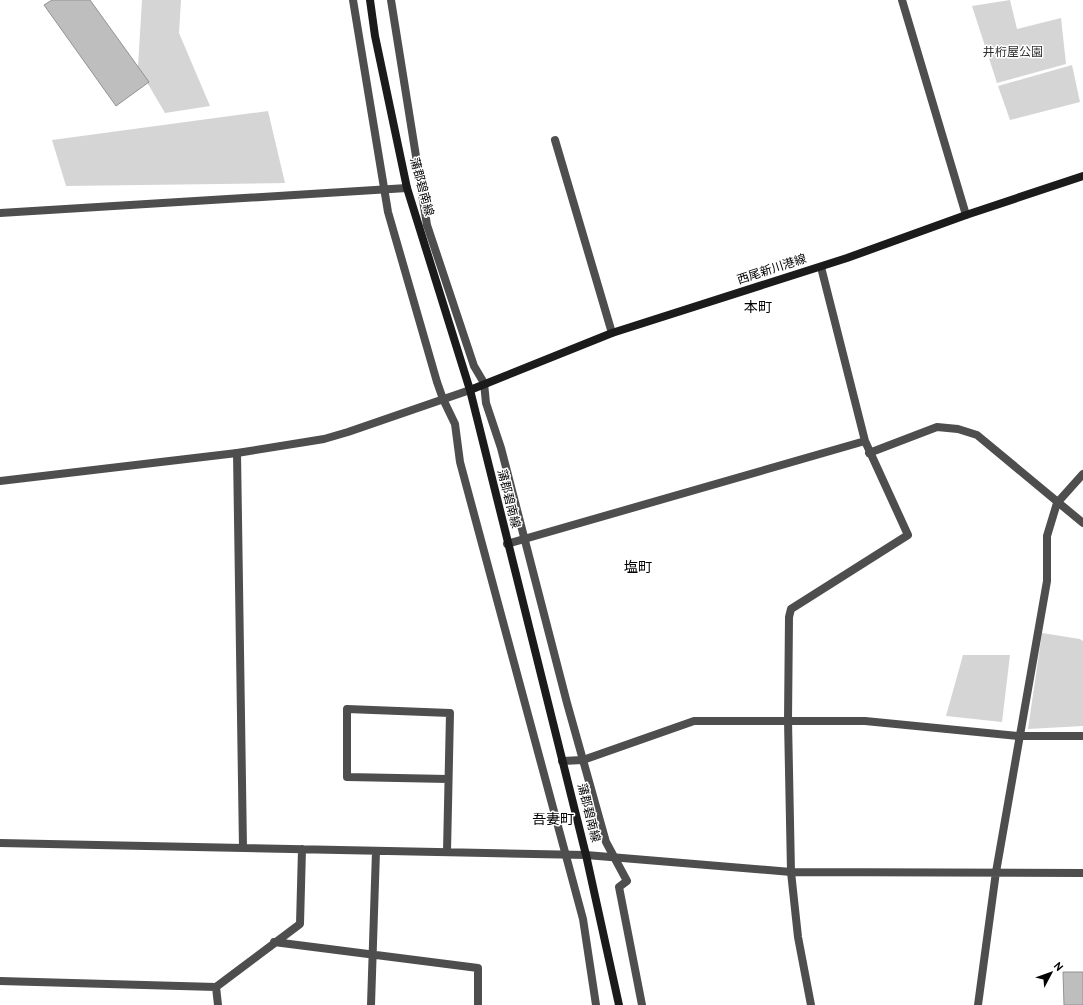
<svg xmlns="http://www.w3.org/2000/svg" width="1083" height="1005" viewBox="0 0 1083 1005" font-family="Overpass,'Noto Sans JP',sans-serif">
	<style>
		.green { fill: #d5d5d5 }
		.building { fill: #bebebe; stroke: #929292 }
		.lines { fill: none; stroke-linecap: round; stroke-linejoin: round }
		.pedestrian { stroke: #4e4e4e; stroke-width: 8 }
		.minor { stroke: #4e4e4e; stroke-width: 8 }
		.tertiary { stroke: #4e4e4e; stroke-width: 8 }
		.secondary { stroke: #1b1b1b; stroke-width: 8 }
		.labels { text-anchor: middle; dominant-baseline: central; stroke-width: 3; stroke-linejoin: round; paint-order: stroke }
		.park-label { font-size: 12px; fill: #2c2c2c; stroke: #fff }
		.street-label { font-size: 12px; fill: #000; stroke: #fff }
		.quarter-label { font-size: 14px; fill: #000; stroke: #fff }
	</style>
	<rect width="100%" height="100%" fill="#fff"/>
	<path class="green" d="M142 0H181L179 33 210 106 165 113 138 67Z
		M1010 0 1017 29 1061 18 1066 64 997 83 972 6Z
		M1072 65 1080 102 1010 120 998 86Z
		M268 111 285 183 66 186 52 140Z
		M1042 633 1080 639 1083 641V726L1028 729Z
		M963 655H1010L1002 722 946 716Z"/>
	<path class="building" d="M52 0H90L149 82 116 106 44 5Z
		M1063 972H1083V1005H1064Z"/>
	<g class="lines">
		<path class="pedestrian" d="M353 0 388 212 437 382 443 399 455 424 460 462 583 919 596 1005
			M391 0 427 225 474 366 484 383 486 403 501 448 567 703 606 842 627 881 619 887 642 1005"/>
		<path class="minor" d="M902 0 966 215
			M555 140 612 333
			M0 213 407 188
			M237 453 243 848
			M869 453 937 427 958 429 977 435 1083 523
			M507 544 865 441
			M562 761 583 760 694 721H865L1019 736H1083
			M0 843 586 855 791 872 1083 873
			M447 852 450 713 347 709V777L448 779
			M274 942 478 968V1005
			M0 981 216 987 300 924 302 849
			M216 987 218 1005
			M371 1005 376 851
			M811 1005 798 937 791 872 788 720 789 617 791 609 908 535 865 441 821 267
			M978 1005 996 872 1047 581V536L1057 503 1083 474"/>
		<path class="tertiary" d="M0 481 237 453 324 439 348 432 470 390"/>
		<path class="secondary" d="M370 0 375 36 407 188 470 390 586 855 619 1005
			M470 390 612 333 847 258 966 215 1083 176"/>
	</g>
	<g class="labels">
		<g class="park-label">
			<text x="1013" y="53">井桁屋公園</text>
		</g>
		<g class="street-label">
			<text transform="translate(421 187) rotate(75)">蒲郡碧南線</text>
			<text transform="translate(772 270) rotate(-18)">西尾新川港線</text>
			<text transform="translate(508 499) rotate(76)">蒲郡碧南線</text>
			<text transform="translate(588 813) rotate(76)">蒲郡碧南線</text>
		</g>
		<g class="quarter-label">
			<text x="758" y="308">本町</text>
			<text x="638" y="568">塩町</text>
			<text x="553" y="820">吾妻町</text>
		</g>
	</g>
	<g transform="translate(1051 973) rotate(49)" stroke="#ffffff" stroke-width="3" paint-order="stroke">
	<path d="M0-3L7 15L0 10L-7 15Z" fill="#000000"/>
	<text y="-6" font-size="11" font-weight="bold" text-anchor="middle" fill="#000000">N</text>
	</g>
</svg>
